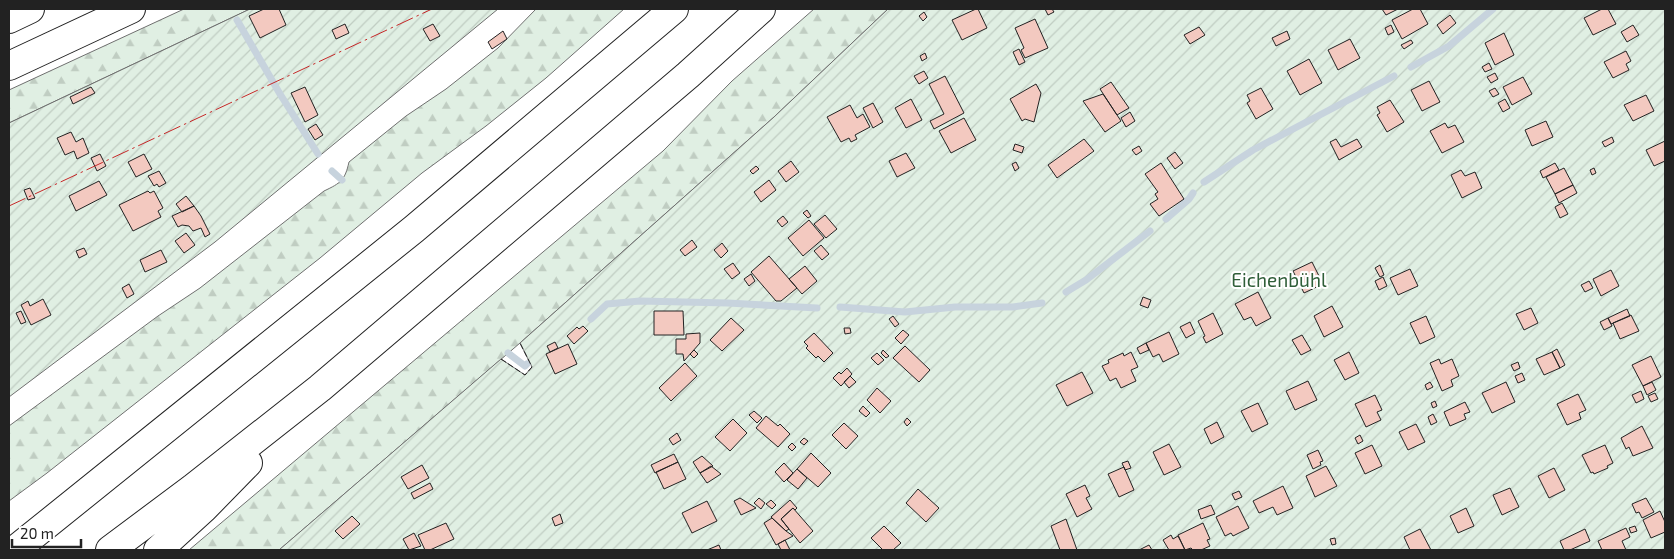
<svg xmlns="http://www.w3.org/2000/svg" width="1674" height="559" viewBox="0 0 1674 559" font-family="'Exo 2',sans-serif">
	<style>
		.forest { fill: url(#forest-firs); stroke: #6f6f6f }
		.garden { fill: url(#garden-furrows); stroke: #6f6f6f }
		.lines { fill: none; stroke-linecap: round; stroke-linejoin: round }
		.stream { stroke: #c7d3dd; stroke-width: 7 }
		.building { fill: #f3c9c0; stroke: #222 }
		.major-casing { stroke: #222; stroke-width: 30 }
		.highway-casing { stroke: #222; stroke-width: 30 }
		.major { stroke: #fff; stroke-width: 28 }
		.highway { stroke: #fff; stroke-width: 28 }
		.fence { stroke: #222; stroke-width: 1; stroke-dasharray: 6 2.5; stroke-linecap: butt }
		.power { stroke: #c62828; stroke-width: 1; stroke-dasharray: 18 4 2.5 4; stroke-linecap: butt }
		.labels { text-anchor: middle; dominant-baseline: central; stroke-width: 4; stroke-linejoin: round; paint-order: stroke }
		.park-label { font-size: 19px; fill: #2f5e38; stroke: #fff }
	</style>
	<defs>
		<pattern id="forest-firs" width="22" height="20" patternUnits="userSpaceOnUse" patternTransform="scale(1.25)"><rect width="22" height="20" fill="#e0efe3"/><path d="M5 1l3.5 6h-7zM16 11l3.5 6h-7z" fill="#c0cdc2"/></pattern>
		<pattern id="garden-furrows" width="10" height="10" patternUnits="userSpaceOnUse" patternTransform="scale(1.25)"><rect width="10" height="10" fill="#e0efe3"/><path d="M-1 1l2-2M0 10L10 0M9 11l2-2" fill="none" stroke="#c0cdc2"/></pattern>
	</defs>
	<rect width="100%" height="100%" fill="#fff"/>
	<path class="forest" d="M184 9H250L9 123V90Z
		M536 9H624L546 78 486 126 422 173 320 258 47 473 9 501V426L158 316 200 288 324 191C341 183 345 180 349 162L406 116 446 89 498 48Z
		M814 9H888L774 117 520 343 279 550H189L663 151 732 81Z"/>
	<path class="garden" d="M250 9H498L215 242 9 397V123Z
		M888 9H1665V550H279L501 359 525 375 532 367 520 343 774 117Z"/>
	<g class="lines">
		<path class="stream" d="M237 20 280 94 318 154
			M1411 67 1449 46 1493 9
			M332 171 342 180
			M1204 182 1253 150 1394 76
			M1166 219 1189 199 1193 193
			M1066 292 1086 280 1150 231
			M840 307 905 312 955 307H1013L1042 303
			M591 319 607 304 640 301 728 303 817 308
			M508 353 525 366 527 364"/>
	</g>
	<path class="building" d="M264 9H279L286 25 260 38 249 16Z
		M976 9H978L987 28 962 40 952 20Z
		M1045 9H1052L1054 12 1048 15Z
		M1382 9H1398L1386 15Z
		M1413 9H1420L1428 24 1402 39 1392 20Z
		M1602 9H1608L1616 24 1593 35 1584 18Z
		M924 12 927 17 923 21 919 16Z
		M1450 15 1456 23 1443 34 1437 25Z
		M1035 19 1048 48 1025 58 1021 50 1024 48 1015 28Z
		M345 24 349 33 336 39 332 30Z
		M433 24 440 36 430 41 423 29Z
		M1391 25 1394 32 1388 35 1385 28Z
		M1633 25 1639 35 1627 42 1621 32Z
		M1199 27 1205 35 1190 44 1184 35Z
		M503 31 507 39 492 49 488 42Z
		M1287 31 1290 39 1276 46 1272 38Z
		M1504 33 1514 55 1495 65 1485 43Z
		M1350 39 1360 58 1338 70 1328 50Z
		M1411 40 1413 43 1404 49 1401 45Z
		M1019 49 1025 62 1019 65 1013 52Z
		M1626 51 1631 61 1626 64 1629 70 1613 78 1604 62Z
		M925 53 927 58 922 61 920 56Z
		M1309 59 1322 83 1300 95 1287 71Z
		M1489 63 1492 69 1485 72 1482 67Z
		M924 71 928 78 919 84 914 76Z
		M1495 73 1498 79 1491 83 1487 77Z
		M945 76 964 113 934 129 930 121 944 114 929 84Z
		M1523 77 1532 94 1512 105 1503 87Z
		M1429 81 1440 102 1422 111 1411 90Z
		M1111 82 1129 108 1117 115 1100 89Z
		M1036 84 1041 93 1034 122 1025 119 1022 121 1010 99Z
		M91 87 95 93 73 104 70 97Z
		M305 87 318 115 305 122 291 93Z
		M1261 88 1273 109 1256 119 1247 103 1250 101 1247 95Z
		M1495 88 1499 94 1493 97 1489 91Z
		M1103 94 1121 121 1105 132 1083 101Z
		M1646 95 1654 111 1633 121 1624 105Z
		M911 99 922 120 906 128 895 108Z
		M1505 99 1510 108 1503 112 1498 103Z
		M1390 100 1404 122 1387 132 1377 115 1380 113 1377 107Z
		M873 103 883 122 873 128 863 108Z
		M850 105 857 118 863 114 870 127 855 135 857 139 851 142 849 138 841 142 827 117Z
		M1130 112 1135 121 1126 127 1121 118Z
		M964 118 976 140 951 153 939 131Z
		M1546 121 1553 137 1532 146 1525 130Z
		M1445 123 1448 128 1455 125 1464 142 1442 153 1430 131Z
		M316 124 323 135 315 140 308 129Z
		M71 132 76 142 83 138 89 153 77 159 74 151 65 155 57 138Z
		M1612 137 1614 142 1605 147 1602 142Z
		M1084 139 1094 151 1057 178 1048 165Z
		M1336 139 1341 147 1357 139 1362 147 1339 160 1330 142Z
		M1665 141V161L1654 166 1646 150Z
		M1015 144 1024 147 1022 153 1013 150Z
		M1139 146 1142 151 1136 155 1132 150Z
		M1175 152 1183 163 1175 169 1167 158Z
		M906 153 915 168 897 177 889 161Z
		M100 154 106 166 97 171 91 158Z
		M144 154 152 169 136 177 128 162Z
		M791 161 799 172 786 182 778 171Z
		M1016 162 1019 168 1015 171 1012 164Z
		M1161 163 1184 199 1159 216 1150 204 1158 199 1155 194 1158 192 1145 174Z
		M1555 163 1559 170 1543 178 1540 171Z
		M756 166 759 169 753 174 750 171Z
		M1564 168 1573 185 1555 194 1546 177Z
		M1594 168 1596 173 1592 175 1590 170Z
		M1461 170 1465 176 1475 172 1482 188 1462 198 1451 175Z
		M159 171 166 183 159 187 157 184 154 186 148 176Z
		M769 180 776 190 761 202 754 192Z
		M99 181 107 195 76 211 69 196Z
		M1573 185 1577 193 1559 203 1555 194Z
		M30 188 35 198 28 200 24 190Z
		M148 191 150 193 154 191 163 208 158 211 161 217 133 231 119 205Z
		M186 196 194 206 182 212 176 204Z
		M1562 203 1568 214 1560 218 1555 207Z
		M194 206 201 216 210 234 205 237 201 228 193 231 189 226 182 225 178 227 172 216Z
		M807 210 811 216 808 218 803 213Z
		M825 215 837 229 826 238 814 224Z
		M783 216 788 222 782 227 777 221Z
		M809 220 824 238 803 256 788 238Z
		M186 233 195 245 184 253 175 241Z
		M692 240 697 247 685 256 680 250Z
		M722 243 728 251 721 258 714 250Z
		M821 245 829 254 822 260 814 251Z
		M84 248 87 254 79 258 76 251Z
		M161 250 167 262 145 272 140 260Z
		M769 256 797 288 781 301H776L751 272Z
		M1312 262 1323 284 1304 293 1293 271Z
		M733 263 740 273 732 279 724 269Z
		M1380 265 1384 275 1380 277 1375 268Z
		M805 266 817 281 802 294 789 279Z
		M1410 269 1418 286 1398 295 1390 278Z
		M1611 270 1619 286 1601 296 1593 279Z
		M751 274 755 281 749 286 744 279Z
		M1383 277 1387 286 1379 290 1375 281Z
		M1589 281 1593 288 1585 292 1581 285Z
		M129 284 134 294 127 298 122 288Z
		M1258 292 1271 318 1256 326 1251 317 1244 320 1235 304Z
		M1143 297 1151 300 1148 308 1140 305Z
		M43 299 51 315 31 325 21 305 28 301 30 306Z
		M1332 306 1343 327 1324 337 1314 316Z
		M1531 308 1538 323 1524 330 1516 314Z
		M1627 309 1630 316 1611 324 1608 318Z
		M21 311 26 322 21 324 16 313Z
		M654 311H683L684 335H654Z
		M1213 313 1223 334 1206 343 1203 337 1205 336 1198 321Z
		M1631 315 1639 331 1620 339 1613 323Z
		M893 316 899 324 895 327 889 319Z
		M1426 316 1435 337 1420 344 1410 323Z
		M731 318 744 330 722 351 710 340Z
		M1608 318 1612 326 1604 330 1600 322Z
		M1190 322 1195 333 1186 338 1180 327Z
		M583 326 588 331 574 344 567 336 577 327 579 329Z
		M844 328H850L851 333 845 334Z
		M903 330 909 335 901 344 895 338Z
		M1169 332 1179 354 1163 362 1159 354 1153 357 1146 343Z
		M700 333V343L684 361 683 354H676V339H686V334Z
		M814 333 833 353 824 362 818 356 816 358 806 348 808 346 804 342Z
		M1302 335 1311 350 1301 355 1292 340Z
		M555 342 558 348 550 352 547 346Z
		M1146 343 1149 350 1140 354 1137 348Z
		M568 344 577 364 555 374 546 354Z
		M905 346 930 370 919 382 893 358Z
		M1557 349 1565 365 1560 368 1552 352Z
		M694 350 698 354 694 358 690 354Z
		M883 350 889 356 886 358 881 353Z
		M1131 352 1138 367 1131 370 1136 381 1121 388 1116 378 1110 381 1102 366 1109 363 1108 360 1123 353 1124 356Z
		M1349 352 1359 373 1345 380 1334 360Z
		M1552 352 1560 368 1544 375 1536 359Z
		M877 353 884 360 878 365 871 358Z
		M1651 356 1661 377 1643 386 1632 365Z
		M1439 359 1441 364 1452 359 1459 376 1451 380 1453 386 1442 391 1430 363Z
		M1518 362 1520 368 1514 371 1511 365Z
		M685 363 697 376 671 401 659 388Z
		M847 368 852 374 841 386 833 378 839 372 841 374Z
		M1082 372 1093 393 1067 406 1056 385Z
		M1522 373 1525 380 1518 383 1515 376Z
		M850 376 856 382 849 388 844 382Z
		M1308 381 1317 400 1295 410 1286 391Z
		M1430 382 1433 387 1427 390 1425 385Z
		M1506 382 1515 402 1492 413 1482 393Z
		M1652 382 1656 390 1647 395 1643 386Z
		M877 388 891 401 880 413 867 400Z
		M1641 391 1644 399 1636 403 1632 395Z
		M1655 393 1658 399 1651 402 1648 396Z
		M1578 394 1586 410 1579 413 1581 419 1567 425 1557 404Z
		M1375 395 1382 410 1377 412 1381 420 1366 427 1355 404Z
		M1435 401 1437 406 1433 408 1431 403Z
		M1465 402 1470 412 1464 414 1466 419 1450 426 1444 412Z
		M1258 403 1268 424 1252 432 1241 411Z
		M863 406 870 413 866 417 859 411Z
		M754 411 762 418 757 423 749 415Z
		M1433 414 1437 422 1431 425 1428 417Z
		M766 416 778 426 780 424 790 434 778 447 756 428Z
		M907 418 911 422 907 426 904 422Z
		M733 419 747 433 730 451 715 437Z
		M1217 422 1224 437 1211 444 1204 429Z
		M844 423 858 436 846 449 832 435Z
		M1416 424 1425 442 1408 450 1399 432Z
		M1642 426 1653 448 1633 456 1629 447 1626 449 1621 438Z
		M677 433 681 440 673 445 669 439Z
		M1360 435 1363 441 1358 444 1355 438Z
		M804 438 808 441 804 445 800 442Z
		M792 443 796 447 792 451 788 447Z
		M1169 444 1181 467 1164 475 1153 452Z
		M1372 445 1382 466 1365 474 1355 453Z
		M1605 445 1613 463 1607 466 1608 468 1594 474 1593 472 1591 473 1582 455Z
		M1318 450 1323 461 1320 462 1321 465 1313 469 1307 455Z
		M811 453 831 473 818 487 797 469Z
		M674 454 678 462 655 473 651 465Z
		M702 456 713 466 700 473 693 462Z
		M1128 461 1131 468 1125 470 1122 463Z
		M678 462 686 479 664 489 656 472Z
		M784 463 793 473 784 482 775 472Z
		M422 465 429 478 408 489 401 477Z
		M711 466 721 474 707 483 700 473Z
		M1326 466 1337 486 1315 497 1306 476Z
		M1124 467 1134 490 1119 497 1108 474Z
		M1554 468 1565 490 1549 498 1538 476Z
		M797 469 807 478 798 489 787 480Z
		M430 483 433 489 414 499 411 493Z
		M1085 485 1090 496 1086 498 1092 509 1077 517 1066 494Z
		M1283 486 1293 508 1277 515 1273 507 1259 513 1253 501Z
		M1510 488 1519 507 1502 515 1493 495Z
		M918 489 939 508 926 522 906 503Z
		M1239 491 1242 497 1235 500 1232 494Z
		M740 498 756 508 741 515 734 501Z
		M759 498 765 503 761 509 754 503Z
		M1646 498 1654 512 1642 518 1639 512 1636 513 1632 504Z
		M771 500 776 505 772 509 766 504Z
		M790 500 797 508 795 510 793 508 781 519 789 529 786 531 771 517Z
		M707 501 717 521 692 533 682 513Z
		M1211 505 1215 514 1201 519 1198 510Z
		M1238 506 1249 528 1233 536 1231 533 1225 536 1216 517Z
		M793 508 813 531 800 543 781 519Z
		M1466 508 1474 526 1458 533 1450 516Z
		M1660 511 1665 522V532L1651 538 1643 520Z
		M560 514 563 523 555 526 552 518Z
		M352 516 360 524 343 539 335 531Z
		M772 518 786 531 793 536 776 545 764 523Z
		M1066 519 1077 550H1060L1051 526Z
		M446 523 454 539 430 550H425L418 535Z
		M1203 523 1210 539 1207 540 1210 546 1201 550H1193L1191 548 1185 550 1178 535Z
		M884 526 901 543 893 550H883L871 538Z
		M1635 526 1637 531 1631 533 1629 528Z
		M1626 528 1630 537 1622 541 1626 550H1602L1598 541Z
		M1420 529 1431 550H1410L1404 537Z
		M1585 529 1590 541 1570 550H1564L1560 541Z
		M414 533 421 546 409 550 403 539Z
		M1171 535 1173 539 1178 536 1185 550H1169L1163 540Z
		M1335 538 1336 544 1332 545 1330 539Z
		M785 540 790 550H781L778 544Z
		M719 545 721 550H707Z
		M1149 545 1152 550H1139Z"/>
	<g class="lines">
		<defs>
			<path id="major" d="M9 19 30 9
				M9 66 131 9"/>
			<path id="highway" d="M15 550 414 229 674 9
				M110 550 193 488 320 388 688 75 761 9
				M158 550 203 509 248 463"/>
		</defs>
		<use href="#major" class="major-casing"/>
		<use href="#highway" class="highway-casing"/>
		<use href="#major" class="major"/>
		<use href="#highway" class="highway"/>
		<path class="fence" d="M501 359 525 375 532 367 520 343"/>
		<path class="power" d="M9 206 432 9"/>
	</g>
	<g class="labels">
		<g class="park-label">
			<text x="1279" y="279">Eichenbühl</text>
		</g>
	</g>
	<rect width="1674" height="559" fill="none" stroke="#222222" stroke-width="20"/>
	<path d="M12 539v8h69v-8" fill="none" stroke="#222222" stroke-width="2.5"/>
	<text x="20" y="539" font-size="15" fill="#222222" stroke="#ffffff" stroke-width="4" paint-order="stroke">20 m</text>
</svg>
